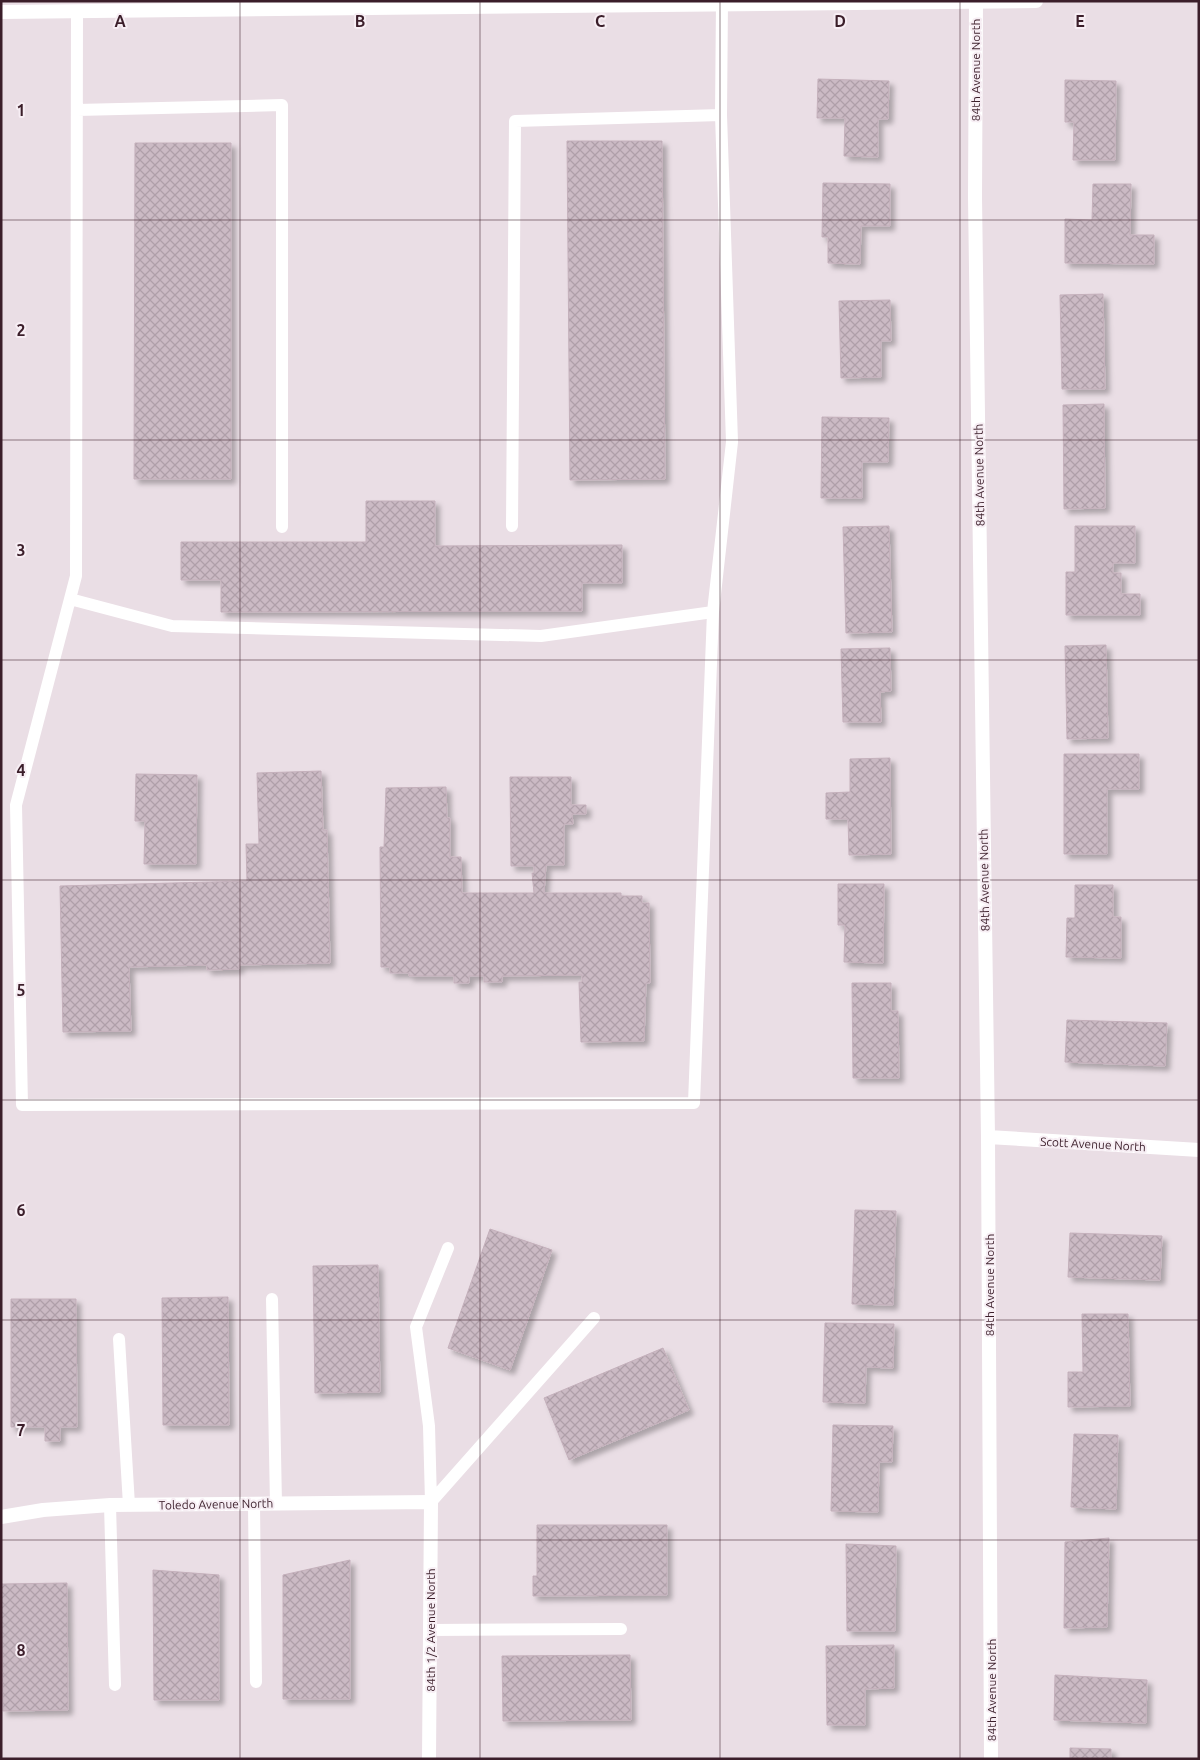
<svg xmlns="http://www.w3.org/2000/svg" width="1200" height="1760" viewBox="0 0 1200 1760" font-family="Ubuntu,sans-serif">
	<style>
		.building { fill: url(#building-cross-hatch); stroke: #c4b0bb; filter: url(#shadow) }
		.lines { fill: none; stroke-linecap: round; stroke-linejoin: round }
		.service { stroke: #fff; stroke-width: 12 }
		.minor { stroke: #fff; stroke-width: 14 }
		.tertiary { stroke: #fff; stroke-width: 14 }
		.grid { fill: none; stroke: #3b1e2a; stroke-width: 1; stroke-opacity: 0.55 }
		.labels { text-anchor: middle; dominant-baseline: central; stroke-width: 4; stroke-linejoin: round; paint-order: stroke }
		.street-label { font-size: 12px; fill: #3b1e2a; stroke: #f7eef4 }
		.grid-label { font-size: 16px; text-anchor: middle; font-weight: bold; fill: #3b1e2a; stroke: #f7eef4; stroke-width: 4; stroke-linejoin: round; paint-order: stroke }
	</style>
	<defs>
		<pattern id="building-cross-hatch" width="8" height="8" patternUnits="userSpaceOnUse" patternTransform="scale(1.25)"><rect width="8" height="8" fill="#cbbac4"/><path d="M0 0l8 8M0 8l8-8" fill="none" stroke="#af9fa9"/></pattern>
		<filter id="shadow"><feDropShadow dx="4.5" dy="4.5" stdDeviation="2.5" flood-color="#0004"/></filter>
	</defs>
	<rect width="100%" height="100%" fill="#eadee5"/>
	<path class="building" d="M818 79 889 81 888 119H878V157L844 156 845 118H817Z
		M1065 80 1116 81 1115 160H1073L1074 122H1065Z
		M567 141H662L665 479 570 480Z
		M135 143H231V479H134Z
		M823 183 890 184V226H861L860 264 828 263V237H822Z
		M1093 184H1131L1130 235H1154V264L1065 263V219L1092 220Z
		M1103 294 1105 389H1062L1060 295Z
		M890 300 891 341H881V377L841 378 839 301Z
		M1104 404 1105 508 1064 509 1063 405Z
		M822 417 889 418 888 462H862V498H821Z
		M366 501H435V546L622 545V583H582V611L221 612V580H181V542H366Z
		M889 526 892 632 846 633 843 527Z
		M1075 526H1135V563H1113V573H1121V594H1140V615H1066V572H1075Z
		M1106 645 1108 738 1067 739 1065 646Z
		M890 648 891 691 880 692 881 722H843L841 649Z
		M1064 754H1139V789H1107V854H1064Z
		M890 758 891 854 849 855 848 819H826V793L850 792V759Z
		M321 771 323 830H327L330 963 239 965V969L207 970V965L129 967 131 1031 63 1032 60 886 247 881 246 844H259L257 773Z
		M136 774 197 775 196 864H144L145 821H135Z
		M510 777H571V805H586V814H572L573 824H564V865H546L544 893H621V896H642V903H649L650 983H646L644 1041 581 1042 579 982H582V975L502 976V982H484V976H469V983H454V976H409V973H390V967H381L380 847H384L386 788 446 787 447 818H450V857H461L462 893H534L532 873H534V866H511Z
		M838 884H884L883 963 844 962 845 925H838Z
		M1075 885H1113V917H1121V958L1066 957 1067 918H1075Z
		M852 983H891V1011H898L899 1078H853Z
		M1067 1020 1167 1023 1165 1066 1065 1062Z
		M855 1210 896 1211 893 1305 852 1304Z
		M490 1229 552 1250 510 1370 448 1348Z
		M1070 1233 1162 1236 1160 1280 1068 1277Z
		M378 1265 380 1392 315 1393 313 1266Z
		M228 1297 229 1425H163L162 1298Z
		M11 1299H76L77 1427H60V1441H45V1427H11Z
		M1082 1314H1128L1130 1406 1068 1407V1372H1083Z
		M825 1323 894 1324 893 1368 866 1367 865 1403 823 1402Z
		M663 1348 689 1410 569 1460 544 1398Z
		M833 1425 893 1426 892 1462H879L878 1512 831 1511Z
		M1074 1434 1118 1435 1116 1509 1071 1507Z
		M537 1525H667V1595L533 1596V1576H537Z
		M1109 1538 1107 1627 1064 1628 1065 1542Z
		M846 1544 896 1546 895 1631H847Z
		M350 1560V1699H283V1575Z
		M153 1570 219 1575V1700H154Z
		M67 1583 68 1710 3 1711 1 1584Z
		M894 1645V1688L865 1689V1725H827L826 1646Z
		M630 1655 631 1720 503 1721 502 1656Z
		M1055 1675 1147 1680 1146 1723 1054 1720Z
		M1070 1748 1111 1749V1759H1070Z"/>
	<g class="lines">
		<path class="service" d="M77 11 76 576 16 805 22 1105 694 1103 713 612 732 442 721 115 722 1
			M77 110 282 105V527
			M512 526 515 121 721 115
			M70 599 172 626 541 636 713 612
			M272 1299 276 1504
			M119 1339 129 1505
			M431 1502 429 1426 416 1327 448 1248
			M431 1502 594 1318
			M254 1504 256 1682
			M110 1505 115 1685
			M430 1630 621 1629"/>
		<path class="minor" d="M976 2 975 197 988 1137 991 1759
			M988 1137 1199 1150
			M1 1517 43 1510 110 1505 431 1502 429 1759"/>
		<path class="tertiary" d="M1 12 1036 1"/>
	</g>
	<path class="grid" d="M240 1V1759M480 1V1759M720 1V1759M960 1V1759M1 220H1199M1 440H1199M1 660H1199M1 880H1199M1 1100H1199M1 1320H1199M1 1540H1199"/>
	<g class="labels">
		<g class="street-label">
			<text transform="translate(975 70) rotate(-90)">84th Avenue North</text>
			<text transform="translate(979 475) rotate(-91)">84th Avenue North</text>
			<text transform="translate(984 880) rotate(-91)">84th Avenue North</text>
			<text transform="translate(1093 1144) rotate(3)">Scott Avenue North</text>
			<text transform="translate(989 1285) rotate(-90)">84th Avenue North</text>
			<text transform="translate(216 1504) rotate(-1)">Toledo Avenue North</text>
			<text transform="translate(430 1630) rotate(-90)">84th 1/2 Avenue North</text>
			<text transform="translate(991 1690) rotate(-90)">84th Avenue North</text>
		</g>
	</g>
	<g class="grid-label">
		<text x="120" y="27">A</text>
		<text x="360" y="27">B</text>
		<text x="600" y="27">C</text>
		<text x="840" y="27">D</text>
		<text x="1080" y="27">E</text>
		<text x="21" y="116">1</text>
		<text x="21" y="336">2</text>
		<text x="21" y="556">3</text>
		<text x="21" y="776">4</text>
		<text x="21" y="996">5</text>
		<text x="21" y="1216">6</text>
		<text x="21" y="1436">7</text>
		<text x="21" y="1656">8</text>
	</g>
	<rect width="1200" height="1760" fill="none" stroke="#3b1e2a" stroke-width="5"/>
</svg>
